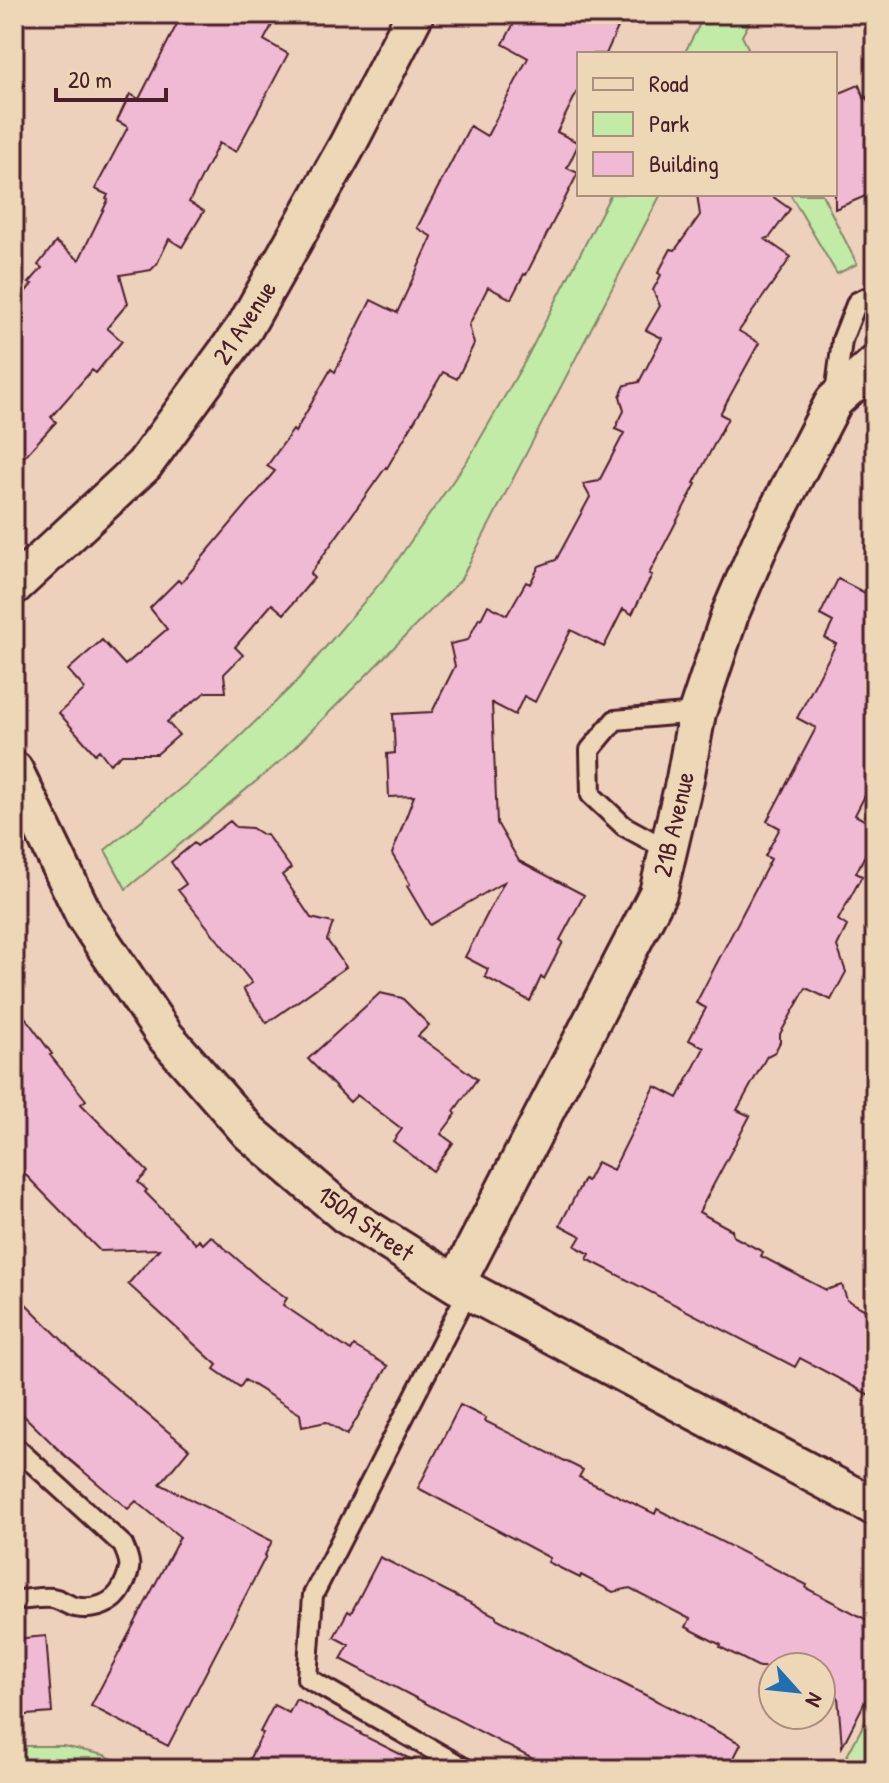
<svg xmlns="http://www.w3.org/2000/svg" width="889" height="1783" viewBox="0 0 889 1783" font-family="'Patrick Hand',sans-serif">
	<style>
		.green { fill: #c1eba7; stroke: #868569; stroke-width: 2 }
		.building { fill: #f0bad4; stroke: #4a1f2b; stroke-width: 2 }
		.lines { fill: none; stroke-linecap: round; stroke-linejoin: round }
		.lane-casing { stroke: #4a1f2b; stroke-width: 24 }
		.street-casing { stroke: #4a1f2b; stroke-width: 42 }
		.lane { stroke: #edd7b6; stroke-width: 18 }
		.street { stroke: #edd7b6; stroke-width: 36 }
		.labels { text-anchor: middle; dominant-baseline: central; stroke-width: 6; stroke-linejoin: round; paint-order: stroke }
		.street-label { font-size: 26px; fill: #4a1f2b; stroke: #edd7b6 }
	</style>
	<rect width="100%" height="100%" fill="#eed1bc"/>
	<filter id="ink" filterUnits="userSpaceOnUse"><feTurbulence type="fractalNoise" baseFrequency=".0125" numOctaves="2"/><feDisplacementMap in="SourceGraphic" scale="16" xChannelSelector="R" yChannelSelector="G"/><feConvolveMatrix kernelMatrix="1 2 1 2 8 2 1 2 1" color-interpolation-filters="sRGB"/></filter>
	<g filter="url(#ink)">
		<path class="green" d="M705 14H754L742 36 751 54H684Z
			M611 194H661L460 581 283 759 126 889 105 850 218 758 295 683 387 575 469 458 525 361Z
			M790 194H822L857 264 837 274Z
			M875 1703V1769H840Z
			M14 1746H63L104 1755 134 1769H14Z"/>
		<path class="building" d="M197 14H278L264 40 288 54 236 152 219 143 189 202 204 211 182 247 169 239 157 264 151 270 120 275 128 303 107 328 122 341 96 373 92 370 51 417 56 422 14 468V306L32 284 29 283 42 268 38 265 56 242 79 260 108 200 106 199 108 195 95 189 128 127 117 121 130 94 139 99 180 18Z
			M519 14H624L606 54H579V88L557 132 579 143 567 168 578 173 526 275 524 274 511 299 488 287 469 325 474 344 457 379 443 372 387 468 386 467 310 574 314 578 284 614 272 604 235 647 243 655 224 674 226 692H206L167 722 179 735 157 754H122L110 764 99 750 95 754 59 713 85 689 68 670 102 640 125 665 167 629 150 608 178 580 181 583 275 471 267 466 293 430 295 432 331 369 335 372 371 300 397 313 432 237 417 228 470 126 487 136 528 58 503 44Z
			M859 85 864 98 867 97 875 117V192L835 209V95Z
			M697 194H769L790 209 770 237 765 239 791 257 739 331 759 343 720 414 728 418 694 483 696 484 649 574 652 575 632 614 623 609 604 647 571 630 535 702 524 696 515 715 492 703 497 823 519 861 584 895 560 940 563 942 544 979 541 977 530 1001 485 977 488 969 465 957 504 882 430 925 407 886 410 884 392 854 414 796 389 797 387 754 395 753 393 714 432 712 455 666 450 644 468 640 479 618 481 619 488 605 507 615 526 582 530 584 539 566 556 560 590 497 583 484 599 481 624 433 615 429 624 411 620 396 625 385 639 382 662 338 646 330 660 306 653 290 661 275 658 273 671 249 675 250 700 215Z
			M838 579 875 598V776L855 815 875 826V835L856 873 862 876 838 920 847 926 837 946 846 972 831 1000 806 988 780 1034V1042L775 1052 767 1056 737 1110 750 1116 699 1212 732 1230 733 1236 763 1252 761 1256 826 1290 842 1285 847 1300 875 1315V1398L800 1358 795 1367 587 1259 590 1254 575 1246 581 1236 560 1225 584 1179 587 1181 597 1162 613 1170 655 1086 678 1098 704 1048 689 1040 706 1008 696 1003 771 859 765 856 780 828 767 821 816 728 797 718 836 644 825 638 833 622 820 615Z
			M230 821 236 827 252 828 263 835 266 834 291 868 282 875 311 918 333 923 327 940 346 967 267 1023 243 989 252 983 178 890 186 884 171 862 194 843 197 846Z
			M380 993 402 998 429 1025 418 1036 477 1079 454 1111 456 1114 441 1134 453 1143 433 1171 393 1141 402 1129 357 1095 350 1102 308 1059Z
			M14 1002 52 1054 50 1055 86 1100 81 1104 148 1172 138 1182 147 1190 145 1192 196 1244 199 1240 203 1244 211 1236 261 1280 287 1298 283 1305 351 1351 354 1346 388 1366 347 1435 326 1422 302 1427 300 1414 245 1380 240 1387 214 1369 217 1365 128 1284 159 1249 100 1251 14 1163Z
			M14 1292 81 1359 189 1449 160 1484 272 1541 265 1555 266 1556 168 1746 91 1706 180 1537 136 1501 128 1509 64 1455 14 1406Z
			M460 1405 486 1418 485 1421 583 1470 579 1477 655 1514 657 1509 807 1585 806 1588 875 1624V1682L842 1747 838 1697 821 1688V1667H759L720 1647 721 1645 686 1627 690 1619 630 1588 613 1592 581 1575 580 1578 548 1562 550 1558 418 1488Z
			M380 1557 496 1616V1618L588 1666 736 1741 741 1744 728 1769H552L341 1659 349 1645 334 1637 348 1611 351 1613Z
			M46 1636 52 1713 14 1716V1639Z
			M296 1699 361 1733 360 1734 430 1769H244L263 1733 260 1732 274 1705 289 1713Z"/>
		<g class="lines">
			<defs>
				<path id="lane" d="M835 395 842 340 857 302 875 294
					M668 850 624 826 591 795 590 750 615 720 697 713
					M14 1446 123 1545C131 1563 132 1567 123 1586 115 1604 94 1611 75 1607 67 1605 60 1599 52 1598 40 1597 26 1600 14 1600
					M466 1769 307 1678 313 1595 468 1291"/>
				<path id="street" d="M14 586 144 465 245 327 347 146 415 14
					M14 770 85 917 165 1036 249 1132 346 1215 456 1284 875 1507
					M456 1284 658 893 685 779 697 713 730 614 761 542 834 401 875 364"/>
			</defs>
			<use href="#lane" class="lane-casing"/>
			<use href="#street" class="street-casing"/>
			<use href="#lane" class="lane"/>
			<use href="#street" class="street"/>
		</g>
	</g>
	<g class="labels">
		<g class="street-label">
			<text transform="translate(244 322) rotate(-57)">21 Avenue</text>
			<text transform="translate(673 824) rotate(-77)">21B Avenue</text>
			<text transform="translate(366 1223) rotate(35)">150A Street</text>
		</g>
	</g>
	<rect width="889" height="1783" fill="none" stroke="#edd7b6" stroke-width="48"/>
	<rect x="24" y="24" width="841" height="1735" fill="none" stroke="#4a1f2b" stroke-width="3" filter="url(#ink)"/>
	<rect x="577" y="52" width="260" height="144" fill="#edd7b6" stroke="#ac8d7e" stroke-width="2"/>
	<rect x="593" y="78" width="40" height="12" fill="#edd7b6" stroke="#ac8d7e" stroke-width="2"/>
	<text x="649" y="92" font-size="24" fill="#4a1f2b">Road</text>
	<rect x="593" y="112" width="40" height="24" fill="#c1eba7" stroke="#ac8d7e" stroke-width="2"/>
	<text x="649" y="132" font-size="24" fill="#4a1f2b">Park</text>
	<rect x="593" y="152" width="40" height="24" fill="#f0bad4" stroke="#ac8d7e" stroke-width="2"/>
	<text x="649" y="172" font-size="24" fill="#4a1f2b">Building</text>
	<g transform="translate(797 1691) rotate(117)"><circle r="38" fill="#edd7b6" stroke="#ac8d7e" stroke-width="2"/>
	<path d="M0-6L14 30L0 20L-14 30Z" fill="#1f6fb2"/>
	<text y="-12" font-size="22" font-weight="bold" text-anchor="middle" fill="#4a1f2b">N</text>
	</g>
	<path d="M56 88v12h110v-12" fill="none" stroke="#4a1f2b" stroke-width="4"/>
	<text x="68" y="88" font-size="24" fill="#4a1f2b" stroke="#edd7b6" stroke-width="6" paint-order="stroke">20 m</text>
</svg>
